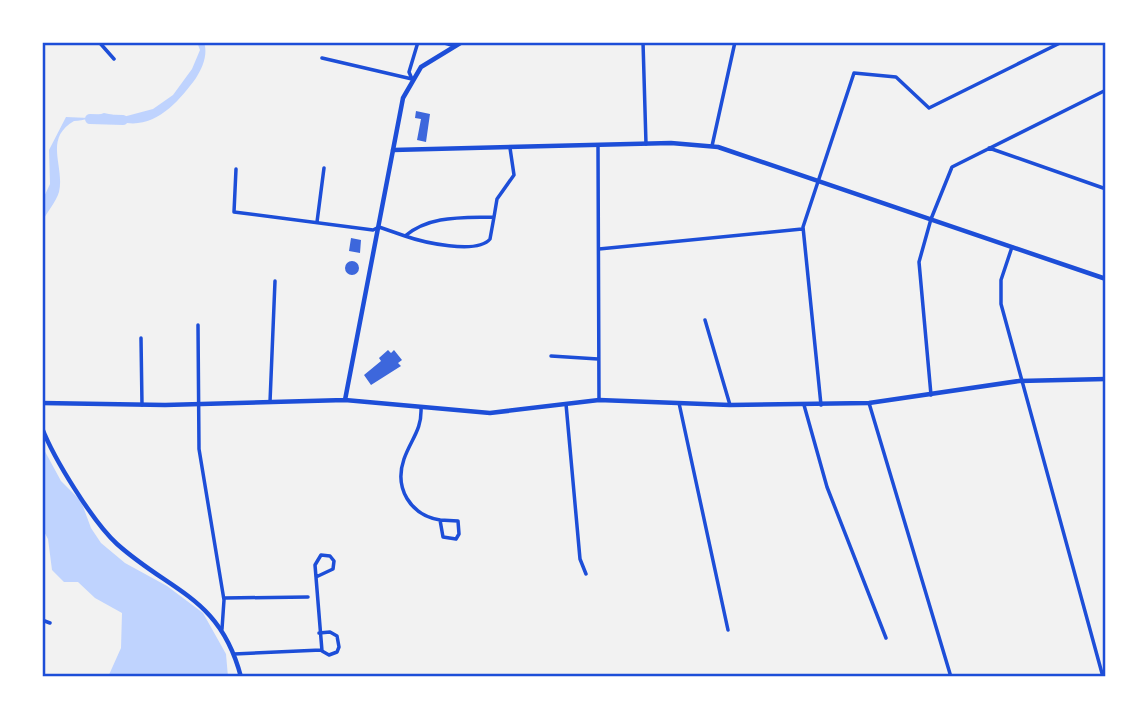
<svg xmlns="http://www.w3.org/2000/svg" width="1148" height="719" viewBox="0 0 1148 719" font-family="Lato,sans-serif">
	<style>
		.water { fill: #bfd3fe }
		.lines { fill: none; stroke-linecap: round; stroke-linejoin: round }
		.river { stroke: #bfd3fe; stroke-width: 10 }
		.building { fill: #3d67dc }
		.minor { stroke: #1d4ed8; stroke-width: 3.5 }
		.tertiary { stroke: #1d4ed8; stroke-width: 4.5 }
		.secondary { stroke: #1d4ed8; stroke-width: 4.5 }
		.neatline { fill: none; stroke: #1d4ed8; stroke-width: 2.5 }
	</style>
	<rect width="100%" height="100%" fill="#f2f2f2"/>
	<path class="water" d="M197 42H204C208 54 203 67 196 78 180 100 157 127 127 123 120 122 112 118 105 117 95 116 85 121 74 121 43 139 65 166 59 192 56 202 47 212 42 222V201L50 184 49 150 66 117 89 118 104 113 123 117 153 109 173 95 192 69 200 50Z
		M42 446 61 481 81 501 91 528 101 543 125 563 167 586 203 613 226 654 228 677H108L121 648 122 613 95 598 78 582H64L52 570 48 539 42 528Z"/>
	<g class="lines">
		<path class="river" d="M90 119 123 120"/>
	</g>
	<path class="building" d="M416 111 430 114 426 142 417 140 421 119 415 118Z
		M351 238 361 240 360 253 349 251Z
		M345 268a7 7 0 1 1 14 0a7 7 0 1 1-14 0Z
		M388 350 391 353 394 350 402 360 398 363 401 366 371 385 364 375 381 361 379 358Z"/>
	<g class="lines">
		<path class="minor" d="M99 42 114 59
			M441 42 455 46
			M643 42 646 144
			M322 58 412 79 409 72 418 42
			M598 146 599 400
			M712 146 735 42
			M989 148 1106 189
			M236 169 234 212 373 230 379 227 405 236C430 215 462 218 494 217L490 239C477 255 422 242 405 236
			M494 217 497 199 514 175 510 148
			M317 222 324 168
			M1012 247 1001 280V304L1103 677
			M599 249 802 229
			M705 320 730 405
			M198 325 199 449 224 600 222 629
			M141 338 142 405
			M551 356 598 359
			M931 395 919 262 931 219 952 167 1106 90
			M270 402 275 281
			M679 403 728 630
			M869 403 951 677
			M566 404 580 559 586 574
			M804 405 827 487 886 638
			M821 405 803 227 854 73 896 77 929 108 1062 42
			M421 408C422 430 411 439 404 459 394 488 410 515 440 520L443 537 456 539 459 534 458 521 440 520
			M316 577 333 569 334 561 330 556 321 555 315 565 322 651 329 655 337 652 339 647 337 636 330 632 319 633
			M224 598 308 597
			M42 620 50 623
			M234 654 321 650"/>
		<path class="tertiary" d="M393 150 671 143 718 147 1106 279
			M42 411V417
			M42 428C54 459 93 522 117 544 172 593 220 597 241 677"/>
		<path class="secondary" d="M345 400 403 98 421 67 462 42
			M42 403 165 405 345 400 490 413 599 400 730 405 869 403 1019 381 1106 379"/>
	</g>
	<rect width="1148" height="719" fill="none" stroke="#ffffff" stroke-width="88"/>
	<rect x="44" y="44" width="1060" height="631" class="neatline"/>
</svg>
